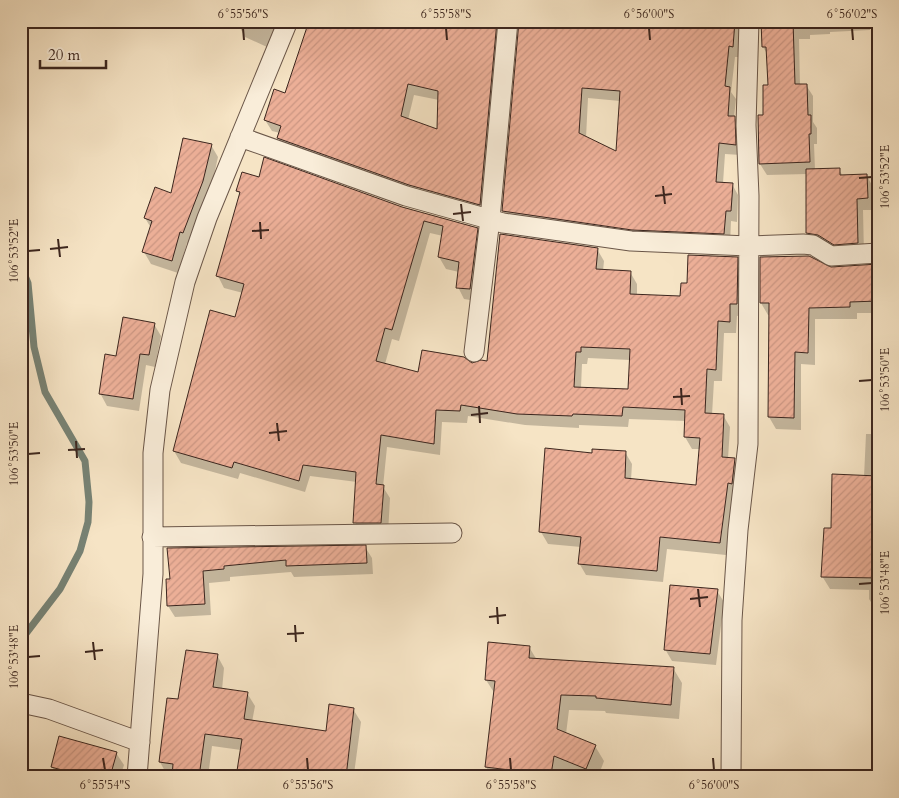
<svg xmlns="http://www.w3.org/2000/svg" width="899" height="798" viewBox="0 0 899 798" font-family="Cardo,serif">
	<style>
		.shadow { fill: #0003; fill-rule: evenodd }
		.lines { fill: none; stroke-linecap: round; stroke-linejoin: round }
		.stream { stroke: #778274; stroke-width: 7 }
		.building { fill: url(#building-hatch); stroke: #3c261e; fill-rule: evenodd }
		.street-casing { stroke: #6a5648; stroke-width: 21 }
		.street { stroke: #f9edd9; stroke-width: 19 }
		.ticks { fill: none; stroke: #3c261e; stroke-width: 2 }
		.neatline { fill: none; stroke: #3c261e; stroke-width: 2 }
		.ticks-label { font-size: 12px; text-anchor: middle; fill: #3c261e }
	</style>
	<defs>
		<pattern id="building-hatch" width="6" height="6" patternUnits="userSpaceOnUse" patternTransform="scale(1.25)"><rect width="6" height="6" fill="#ecaf97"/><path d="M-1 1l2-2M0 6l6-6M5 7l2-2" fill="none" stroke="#cb9682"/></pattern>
	</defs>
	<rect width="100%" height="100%" fill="#f6e4c5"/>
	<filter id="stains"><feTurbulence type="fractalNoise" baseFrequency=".004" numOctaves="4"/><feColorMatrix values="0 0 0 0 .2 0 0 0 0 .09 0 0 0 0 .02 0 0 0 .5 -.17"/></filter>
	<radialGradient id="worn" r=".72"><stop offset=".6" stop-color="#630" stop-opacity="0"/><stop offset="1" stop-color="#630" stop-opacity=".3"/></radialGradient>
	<path class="shadow" d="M241 21H278L267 47 245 37 239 26Z
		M310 21H513L486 215 285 149 278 138 280 133 272 131 265 120 286 94ZM414 95 439 100 438 131 408 120Z
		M518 21H742L739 57H735L731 92 736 99 734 117 741 128V155L725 154 723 183 732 184 738 195 737 222 731 221 730 245 510 222 503 211 520 23ZM588 98 620 101 617 153 586 138Z
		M762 21H870V30L830 32V34L810 35V39H799L800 85H806L813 96V122L817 128V144H814L815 170H839L843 176H867L873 187 874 210H863L864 254 814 244 807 233V174L767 175 760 164 769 86 768 55 763 47Z
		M211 145 218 157 210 194 190 245 187 243 178 273 151 264 144 252 151 228 145 218 171 194Z
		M238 191 402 208 477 229 484 241 476 301 464 299 458 287 459 272 446 269 439 257 443 236 430 233 399 341 392 339 385 364 419 374 489 363 597 249 604 261 603 271 630 272 637 284V296L682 298 688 284 737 258 744 270 743 315 737 316 736 333H724L722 381H714L712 415H723L730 427 728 459 734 460 741 472 734 494 726 555 667 549 663 582 586 575 579 563 581 547 548 544 541 532 593 454 625 452 632 464 631 480 697 486 700 449H692L685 437 686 421 629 419 628 427 579 425V428L525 425 468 416 467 423 442 422 440 455 387 447 383 487 390 498 388 534H361L355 522 357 482 310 476 305 492 240 473 238 479 181 463 174 451 236 319 243 293 224 288 218 276 240 196ZM588 358 630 360 629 390 581 388 582 364H587Z
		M878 266V313H857V319H815V365L801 364V430L776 429 769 417 770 315H768L761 303 831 268Z
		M154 324 161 336 155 367 146 365 139 411 107 406 100 393Z
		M866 434H878V628L877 611 869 599V590L830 589 822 576 832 529 864 477Z
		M365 547 372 558 373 574 294 577 291 572 230 577V581L209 583 211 615 175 617 168 606 171 580 169 549Z
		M717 591 724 602 716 665 672 661 665 649Z
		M529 647 537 660 673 668 682 683 679 719 606 713 605 711 569 710 566 734 595 746 604 761 598 777H577L562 771 561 777H492L486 767 495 694 486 680Z
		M217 655 224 668 222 690 247 693 255 706 252 722 327 732 353 709 361 722 354 774H351V777H238L241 750 212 746 208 777 167 775 160 762 180 701Z
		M116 753 124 765 120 777H58L52 767Z"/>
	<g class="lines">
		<path class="stream" d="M21 266 28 283 34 347 45 392 85 461 89 502 88 522 80 551 60 589 21 640"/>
	</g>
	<path class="building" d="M309 21H417L447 28 448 21H497L480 205 409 185 277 138 281 126 264 120 274 89 285 93ZM408 84 438 91 437 129 401 116Z
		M519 21H735L733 47 729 46 725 86 730 87 728 116H735L736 145 719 143 716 182 733 183 731 211H726L724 234 632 230 502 211ZM582 88 620 91 616 151 579 133Z
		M761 21H793L795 84H807L808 115H811V134H809L810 162 759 164 758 115H763V85H768L766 47H762Z
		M183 138 212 144 203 181 183 233 180 232 172 261 142 252 152 221 144 218 155 187 171 193Z
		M264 157 402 207 478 228 470 289 456 288 459 262 438 257 443 226 424 221 392 330 385 328 376 361 418 372 422 350 464 357 472 363 481 360 487 361 500 234 598 248 596 269 631 271 630 294 680 296 681 283H687L688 255 738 257 737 304H730V322L718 321 716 370 707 369 705 413 724 414 722 457 735 458 732 484 728 483 720 543 660 537 657 571 578 564 581 537 539 532 545 448 592 453V449L626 451 625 478 696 485 700 438 684 437 685 410 623 407 622 416 573 414 572 416 517 414 461 405 460 411 436 410 434 444 381 435 376 484 384 485 381 523H353L356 472 303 465 299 481 234 462 232 468 173 451 210 310 235 317 244 284 216 276 240 192 236 191 242 172 259 177ZM581 347 630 349 628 389 574 387 576 352H581Z
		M840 168V175L867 174 868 198 857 199 858 243 834 245 818 235 806 233V169Z
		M809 256 831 267 878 264V301L850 302V307L809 308 808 353 795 352 794 418 768 417 769 303H760V257Z
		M123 317 155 323 149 355 140 354 133 399 99 394 105 354 116 356Z
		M832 474 878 476V578L821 577 824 528H831Z
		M366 545 367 563 286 566V560L224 566V569L203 571 205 604 167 606 166 579H170L167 548Z
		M670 585 718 589 710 654 664 650Z
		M488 642 530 646 529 658 674 667 671 705 596 698V696L561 695 557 729 596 745 586 769 554 756 551 775 485 767 495 681 485 680Z
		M186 650 218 654 213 687 248 692 244 719 326 731 329 704 354 708 346 777H236L242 739 205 734 199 777H172L173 764 159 762 167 698 178 699Z
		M59 736 117 752 110 777H88L51 767Z"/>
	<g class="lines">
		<defs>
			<path id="street" d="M240 137 406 196 503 223 631 241 748 246 803 244 813 245 831 256 878 253
				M474 352 490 219 508 21
				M152 537 452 533
				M21 703 49 709 140 742
				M137 777 153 574V453L160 390 185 282 207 218 288 21
				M731 777 732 620 738 530 748 444 749 196 746 125 749 21"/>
		</defs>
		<use href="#street" class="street-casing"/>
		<use href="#street" class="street"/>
	</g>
	<path class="ticks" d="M243 28 244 40M446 28 447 40M649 28 650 40M852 28 853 40M859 178 872 177M663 186 665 204M655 196 672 194M461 204 463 221M453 214 471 212M260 222 261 239M252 231 269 230M58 239 60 257M50 249 68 247M28 251 40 250M859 381 872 380M681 388 682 405M673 397 690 396M479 406 480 423M471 415 488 413M277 423 279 441M269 433 287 431M76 441 77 458M68 450 85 449M28 454 40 453M859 584 872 583M698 589 700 607M690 599 708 597M497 607 498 624M489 617 506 615M295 625 296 642M287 634 304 633M93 642 95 660M85 652 103 650M28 657 40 656M103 758 105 770M307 758 308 770M510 758 511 770M713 758 714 770"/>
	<rect width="899" height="798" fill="none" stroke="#f6e4c5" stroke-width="55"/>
	<path d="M40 60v8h66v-8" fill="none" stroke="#3c261e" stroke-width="2.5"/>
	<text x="48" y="60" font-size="15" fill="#3c261e" stroke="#f9edd9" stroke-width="4" paint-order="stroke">20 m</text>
	<rect x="28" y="28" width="844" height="742" class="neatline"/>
	<g class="ticks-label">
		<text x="243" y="18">6°55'56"S</text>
		<text x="446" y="18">6°55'58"S</text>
		<text x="649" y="18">6°56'00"S</text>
		<text x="852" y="18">6°56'02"S</text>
		<text transform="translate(885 177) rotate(-90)" y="4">106°53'52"E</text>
		<text transform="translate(14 251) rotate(-90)" y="4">106°53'52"E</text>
		<text transform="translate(885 380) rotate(-90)" y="4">106°53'50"E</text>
		<text transform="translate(14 454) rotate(-90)" y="4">106°53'50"E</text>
		<text transform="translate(885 583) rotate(-90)" y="4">106°53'48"E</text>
		<text transform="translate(14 657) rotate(-90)" y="4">106°53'48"E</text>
		<text x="105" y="789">6°55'54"S</text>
		<text x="308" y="789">6°55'56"S</text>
		<text x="511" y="789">6°55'58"S</text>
		<text x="714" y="789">6°56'00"S</text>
	</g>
	<rect width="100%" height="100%" filter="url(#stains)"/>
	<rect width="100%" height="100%" fill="url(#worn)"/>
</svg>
